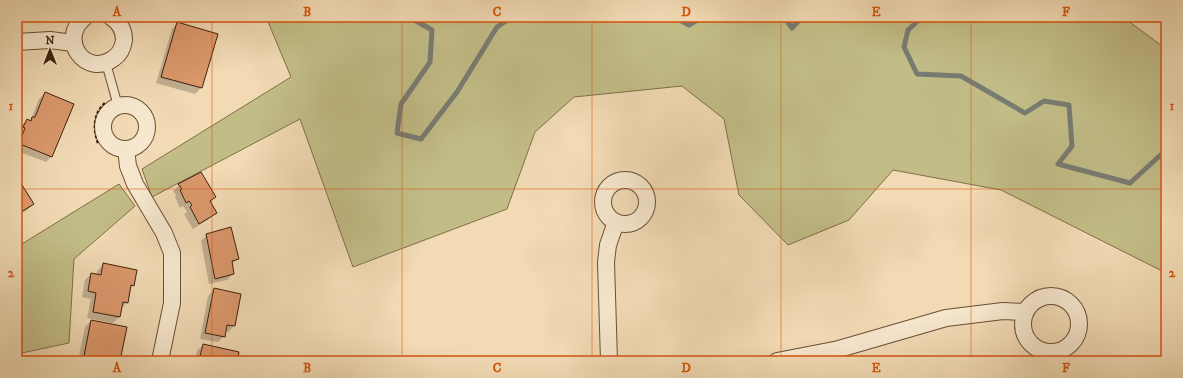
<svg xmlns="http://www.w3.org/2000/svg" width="1183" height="378" viewBox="0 0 1183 378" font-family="'IM FELL DW Pica',serif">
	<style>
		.green { fill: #c2bd87; stroke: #806f49 }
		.shadow { fill: #0003 }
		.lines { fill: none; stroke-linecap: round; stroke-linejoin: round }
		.stream { stroke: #777c72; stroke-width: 5 }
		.building { fill: #dc986d; stroke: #3d210b }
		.lane-casing { stroke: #6a4f35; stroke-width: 10 }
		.street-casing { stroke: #6a4f35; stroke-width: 18 }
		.path { stroke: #3d210b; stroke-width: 2.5; stroke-dasharray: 3 2; stroke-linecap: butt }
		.lane { stroke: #f6e7ce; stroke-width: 8 }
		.street { stroke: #f6e7ce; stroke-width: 16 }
		.grid { fill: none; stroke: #d7530c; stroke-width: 1; stroke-opacity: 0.55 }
		.neatline { fill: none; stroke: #d7530c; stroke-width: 1.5 }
		.grid-label { font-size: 13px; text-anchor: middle; font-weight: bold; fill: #d7530c }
	</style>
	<rect width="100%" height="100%" fill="#f1dab4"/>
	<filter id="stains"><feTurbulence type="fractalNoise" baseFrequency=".005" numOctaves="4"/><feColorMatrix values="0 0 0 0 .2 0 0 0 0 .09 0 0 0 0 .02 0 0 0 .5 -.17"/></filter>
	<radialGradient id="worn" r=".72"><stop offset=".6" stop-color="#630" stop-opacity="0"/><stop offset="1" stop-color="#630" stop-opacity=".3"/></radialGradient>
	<path class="green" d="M266 17H1123L1166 49V273L1001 190 893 170 849 220 788 245 739 195 724 119 682 86 574 97 535 132 507 209 353 267 300 119 152 197 142 169 291 77Z
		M119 184 135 206 74 259 69 343 17 354V247Z"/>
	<path class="shadow" d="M150 17H157L154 20Z
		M178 23 201 88 195 94 156 83 172 29Z
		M45 93 52 156 46 162 17 151V141L19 135 18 133 21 126 27 120 29 121 31 119 39 99Z
		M17 179 33 204 27 210 17 216Z
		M179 185 214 197 209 202 215 213 209 219 193 229 184 214 187 212 183 206 180 208 175 197 176 195 173 191Z
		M207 235 238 258 232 264 233 274 227 280 209 284 201 241Z
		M103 265 133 285 130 289 127 302 121 309 119 317 113 323 87 318 91 299 82 297 85 280 91 274 96 275 97 271Z
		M214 290 234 326 228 332 225 331 224 336 218 342 200 339 208 296Z
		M91 321 119 361H78L85 327Z
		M203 345 236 361H195L197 351Z"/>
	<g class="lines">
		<path class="stream" d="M409 17 432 30 430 62 401 104 397 133 421 139 457 92 497 27 512 17
			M677 17 676 18 689 25 702 17
			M784 17 792 28 802 17
			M922 17 908 30 904 47 917 74 961 76 1025 113 1044 101 1069 105 1072 146 1058 164 1130 183 1166 150"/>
	</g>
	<path class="building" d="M177 22 218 34 202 88 161 77Z
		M45 92 74 104 52 157 20 144 22 139 21 138 25 128 23 127 27 119 31 121 32 117H35Z
		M201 172 216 197 210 201 217 213 199 224 190 207 192 205 189 201 186 203 180 190 182 189 178 184Z
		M17 177 34 204 18 214 17 213Z
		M231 227 239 259 232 261 234 274 215 279 206 234Z
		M103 263 137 270 134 286 131 285 128 303 123 302 120 317 93 312 96 293 88 291 91 273 101 275Z
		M214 288 241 294 235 326 227 325 225 337 205 333Z
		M91 320 127 327 120 361H83Z
		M203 344 239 352 237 361H199Z"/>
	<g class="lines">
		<defs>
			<path id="lane" d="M106 63 118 106"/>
			<path id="street" d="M85 17C57 39 86 79 114 58 120 54 123 47 124 40 124 30 119 22 111 17
				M17 42 50 40 73 43
				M103 127a22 22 0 1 1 44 0a22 22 0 1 1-44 0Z
				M126 149 128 166 135 184 164 233 172 253V303L160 361
				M603 202a22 22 0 1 1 44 0a22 22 0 1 1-44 0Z
				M1023 324a28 28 0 1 1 56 0a28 28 0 1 1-56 0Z
				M609 361 606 262 608 245 616 222
				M777 361 839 349 946 318 1003 311 1026 312"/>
		</defs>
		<use href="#lane" class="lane-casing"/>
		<use href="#street" class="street-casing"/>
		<path class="path" d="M98 143C93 129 93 114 105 103"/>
		<use href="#lane" class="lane"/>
		<use href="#street" class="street"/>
	</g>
	<path class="grid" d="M212 17V361M402 17V361M592 17V361M781 17V361M971 17V361M17 189H1166"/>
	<rect width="1183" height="378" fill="none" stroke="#f1dab4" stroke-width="44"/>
	<g transform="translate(50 50)" stroke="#f6e7ce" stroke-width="3" paint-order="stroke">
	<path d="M0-3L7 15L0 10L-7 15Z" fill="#3d210b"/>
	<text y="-6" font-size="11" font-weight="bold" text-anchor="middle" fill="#3d210b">N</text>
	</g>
	<rect x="22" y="22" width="1139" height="334" class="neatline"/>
	<g class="grid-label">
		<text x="117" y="16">A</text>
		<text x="307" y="16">B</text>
		<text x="497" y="16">C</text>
		<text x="686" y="16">D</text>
		<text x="876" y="16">E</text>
		<text x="1066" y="16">F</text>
		<text x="11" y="110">1</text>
		<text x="1172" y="110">1</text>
		<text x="11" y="277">2</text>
		<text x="1172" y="277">2</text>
		<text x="117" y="372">A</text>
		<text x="307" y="372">B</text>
		<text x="497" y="372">C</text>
		<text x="686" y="372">D</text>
		<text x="876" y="372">E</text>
		<text x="1066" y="372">F</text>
	</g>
	<rect width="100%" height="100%" filter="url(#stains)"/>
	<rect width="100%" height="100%" fill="url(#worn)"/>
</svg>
